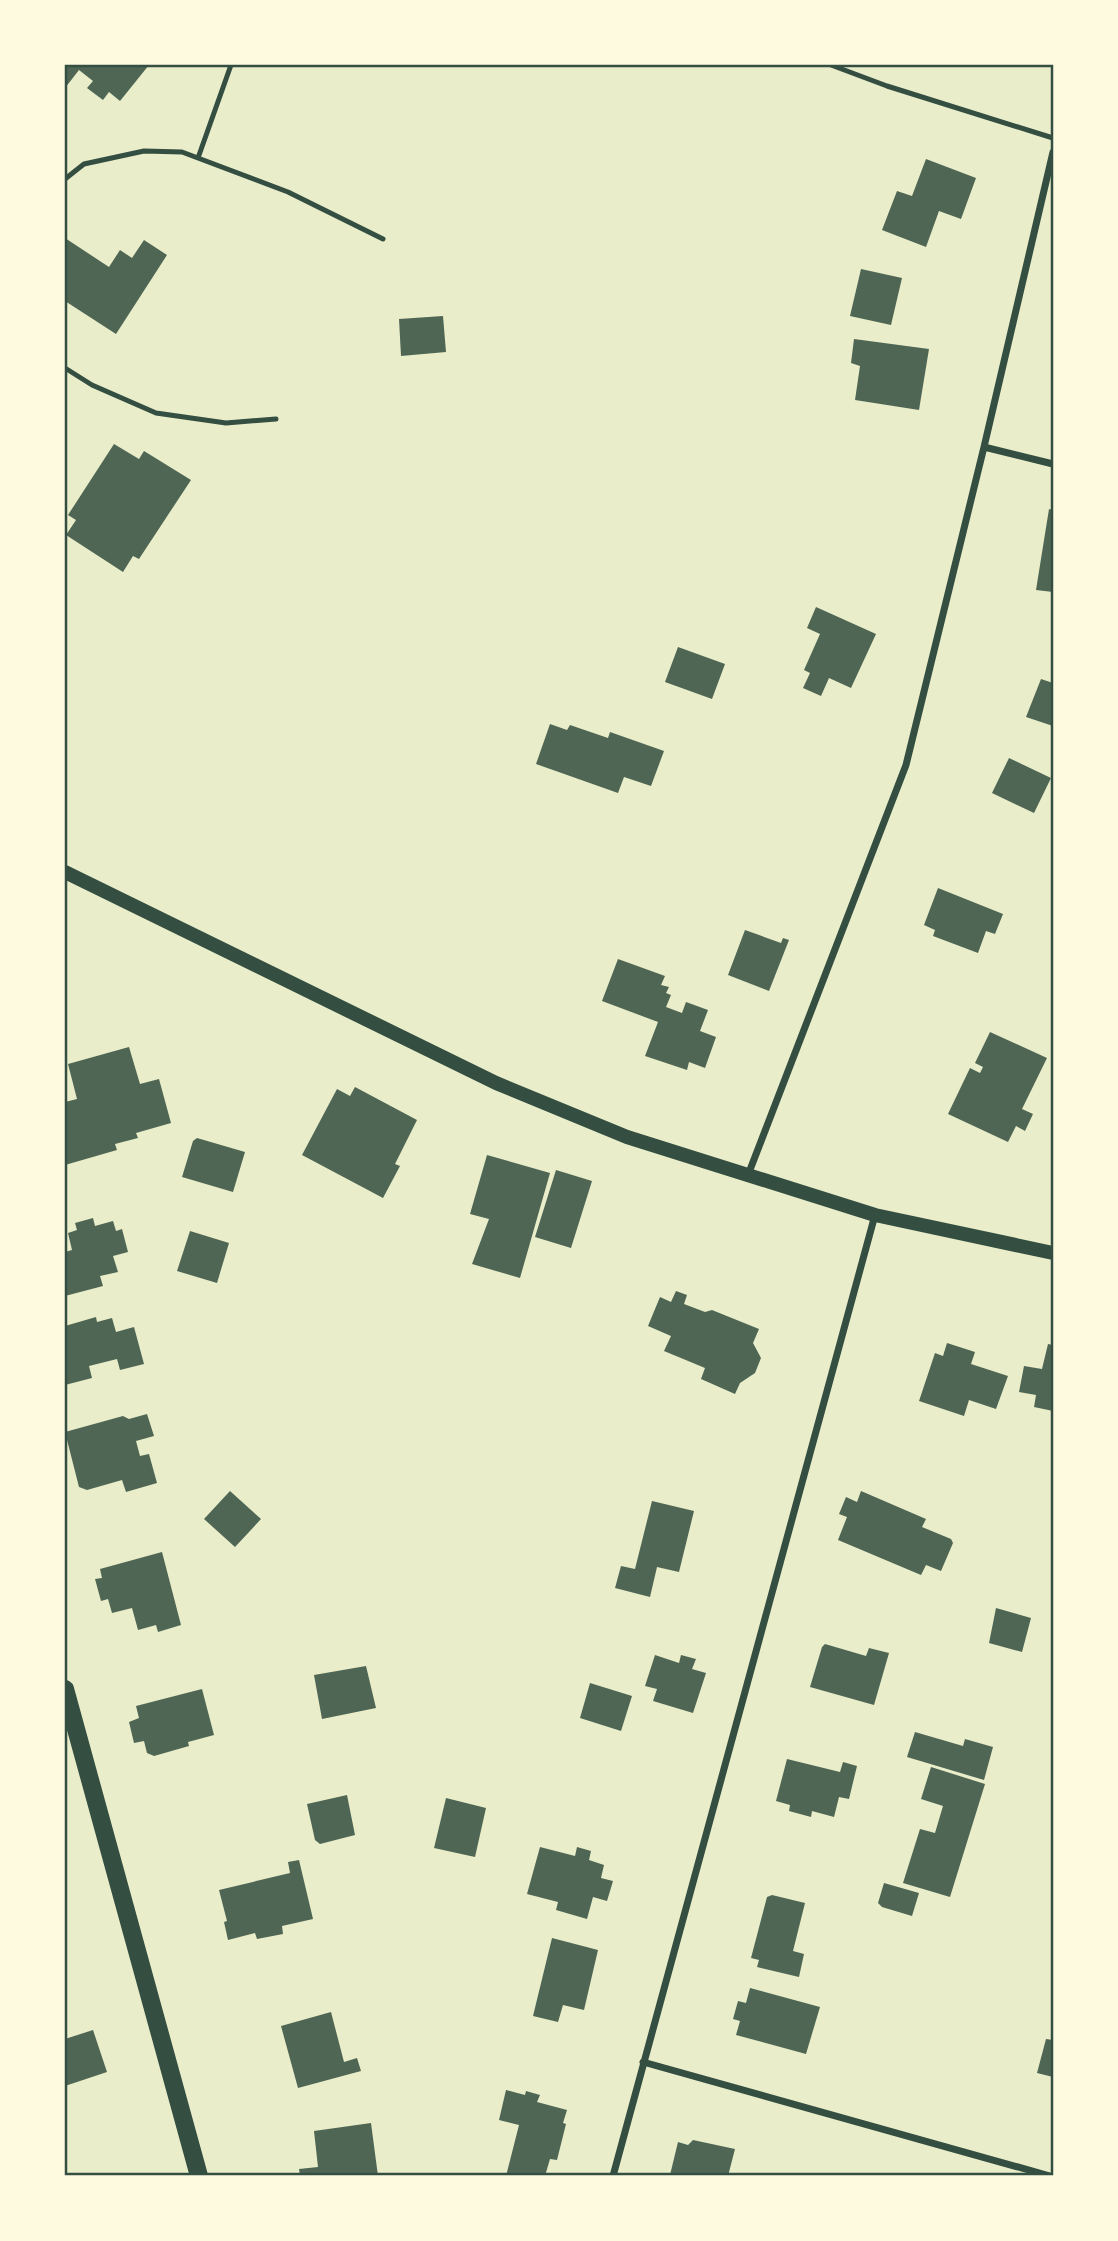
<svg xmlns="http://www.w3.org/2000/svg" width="1118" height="2241" viewBox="0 0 1118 2241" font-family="Inter,sans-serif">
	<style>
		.building { fill: #4f6655 }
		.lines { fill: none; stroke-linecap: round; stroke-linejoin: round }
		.service { stroke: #344e41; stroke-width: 5 }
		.minor { stroke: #344e41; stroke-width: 7 }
		.secondary { stroke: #344e41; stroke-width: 14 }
		.primary { stroke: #344e41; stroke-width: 18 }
		.neatline { fill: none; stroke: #344e41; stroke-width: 2.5 }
	</style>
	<rect width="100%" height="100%" fill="#e9edc9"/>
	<path class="building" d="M65 65H149L120 101 109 92 103 100 87 88 93 81 79 70 65 88Z
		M926 159 976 178 961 219 939 211 926 247 882 230 897 191 912 196Z
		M65 238 109 267 120 250 132 258 144 240 167 255 116 334 65 301Z
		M861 269 902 278 891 325 850 316Z
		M443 316 446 352 401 356 399 319Z
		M854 339 929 349 919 410 855 400 860 366 851 363Z
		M114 444 139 459 144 451 191 480 139 559 133 556 123 572 66 535 76 520 68 515Z
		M1049 509 1053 510V592L1036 590Z
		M816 607 876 634 851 688 829 678 821 696 803 688 810 673 804 670 820 634 807 628Z
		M678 647 725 664 712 699 665 682Z
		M1041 679 1053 683V726L1026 717Z
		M550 724 567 730 570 725 608 738 610 732 664 751 651 786 624 777 618 793 536 764Z
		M1009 758 1051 778 1034 813 992 793Z
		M938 888 1003 914 995 934 986 931 978 953 933 936 935 930 924 925Z
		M745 930 781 943 783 938 789 940 769 991 728 975Z
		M618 959 665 976 661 985 669 987 666 993 671 995 666 1007 682 1013 686 1002 708 1010 700 1031 716 1037 705 1068 689 1062 687 1070 645 1056 658 1022 602 1001Z
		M990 1032 1047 1058 1022 1109 1033 1114 1025 1131 1016 1126 1008 1142 948 1114 970 1068 980 1073 983 1067 975 1063Z
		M129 1047 140 1084 159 1079 171 1123 136 1133 138 1138 115 1144 117 1150 65 1165V1102L77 1099 68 1064Z
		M355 1087 417 1120 395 1164 400 1166 383 1198 302 1155 337 1089 350 1096Z
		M197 1138 245 1152 233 1192 182 1177 193 1141Z
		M487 1155 550 1173 520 1278 472 1264 489 1219 470 1214Z
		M556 1170 592 1181 571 1248 535 1237Z
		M93 1218 95 1226 113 1221 116 1231 122 1229 128 1252 113 1256 118 1272 100 1276 103 1286 65 1296V1252L72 1250 68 1233 77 1230 75 1223Z
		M190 1231 229 1243 217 1283 177 1271Z
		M676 1291 687 1295 684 1304 705 1312 712 1310 759 1329 753 1343 761 1358 755 1373 740 1383 735 1394 701 1379 705 1368 664 1351 671 1336 648 1326 660 1297 671 1302Z
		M96 1317 97 1322 112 1318 116 1332 134 1327 144 1364 120 1370 117 1359 89 1366 92 1378 65 1385V1326Z
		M947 1343 975 1352 971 1364 1008 1376 996 1409 969 1400 964 1416 919 1401 935 1353 943 1356Z
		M1048 1344 1053 1345V1411L1034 1407 1036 1395 1019 1392 1024 1366 1042 1369Z
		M147 1414 154 1436 136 1441 140 1456 149 1454 157 1483 126 1492 122 1480 87 1490 79 1487 65 1432 123 1416 129 1419Z
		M230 1491 261 1519 235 1547 204 1519Z
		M861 1491 926 1519 922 1527 951 1539 953 1543 941 1571 926 1565 921 1575 838 1540 847 1517 839 1514 846 1497 857 1502Z
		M652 1501 694 1511 679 1572 657 1567 650 1597 615 1588 621 1566 635 1569Z
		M162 1552 181 1625 158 1632 156 1625 138 1630 132 1608 112 1613 108 1599 101 1601 95 1579 102 1578 100 1569Z
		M996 1608 1031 1618 1022 1652 989 1643Z
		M825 1644 866 1656 869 1648 889 1653 874 1705 810 1687 822 1647Z
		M655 1655 679 1663 681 1655 696 1659 692 1669 706 1673 693 1713 653 1701 657 1689 645 1686Z
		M366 1666 376 1708 322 1719 314 1675Z
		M590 1683 632 1696 621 1731 580 1718Z
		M202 1689 214 1735 188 1742 189 1746 154 1756 147 1753 144 1741 134 1743 129 1722 139 1718 136 1706Z
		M915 1732 963 1746 965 1739 993 1747 984 1780 907 1757Z
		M787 1759 840 1772 843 1762 857 1766 849 1799 839 1797 834 1817 812 1811 811 1817 789 1811 790 1805 776 1801Z
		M931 1767 985 1784 950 1897 903 1883 920 1829 935 1833 943 1806 921 1799Z
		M347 1795 355 1835 320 1844 315 1840 307 1804Z
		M446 1798 486 1808 475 1857 434 1848Z
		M540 1847 575 1856 577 1847 591 1851 589 1860 604 1865 601 1878 613 1881 607 1901 593 1897 587 1919 556 1910 558 1902 527 1894Z
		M299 1860 313 1919 282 1926 283 1934 257 1939 255 1933 228 1940 224 1922 227 1921 219 1890 290 1873 288 1862Z
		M884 1883 919 1893 912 1916 882 1907 878 1903Z
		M772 1895 805 1903 793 1951 804 1954 799 1977 757 1967 759 1960 751 1958 767 1897Z
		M552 1938 598 1950 584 2010 563 2005 558 2022 533 2016Z
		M750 1988 820 2007 806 2054 736 2035 740 2021 733 2019 738 2001 746 2003Z
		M331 2012 344 2062 357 2058 361 2071 298 2088 281 2026Z
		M93 2030 107 2072 65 2086V2039Z
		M1046 2039 1053 2040V2077L1037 2073Z
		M506 2090 525 2095 526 2091 540 2095 537 2102 567 2110 563 2123 566 2124 557 2160 550 2159 545 2176H506L519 2125 499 2120Z
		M371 2123 378 2176H300L299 2169 318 2167 314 2131Z
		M693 2140 735 2149 728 2176 670 2175 678 2142 688 2145Z"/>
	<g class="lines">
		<path class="service" d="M831 65 887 86 1053 138
			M198 158 231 65
			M65 179 84 164 144 151 182 152 288 192 383 239
			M65 368 92 385 156 413 226 423 276 419"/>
		<path class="minor" d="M984 447 1053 464
			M748 1175 906 765 984 447 1053 152
			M643 2062 1050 2176
			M613 2176 875 1215"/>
		<path class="secondary" d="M65 872 496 1083 627 1137 875 1215 1053 1253"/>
		<path class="primary" d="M65 1689 199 2176"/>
	</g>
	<rect width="1118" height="2241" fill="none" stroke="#fefae0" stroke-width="133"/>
	<rect x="66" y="66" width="986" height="2108" class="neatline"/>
</svg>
